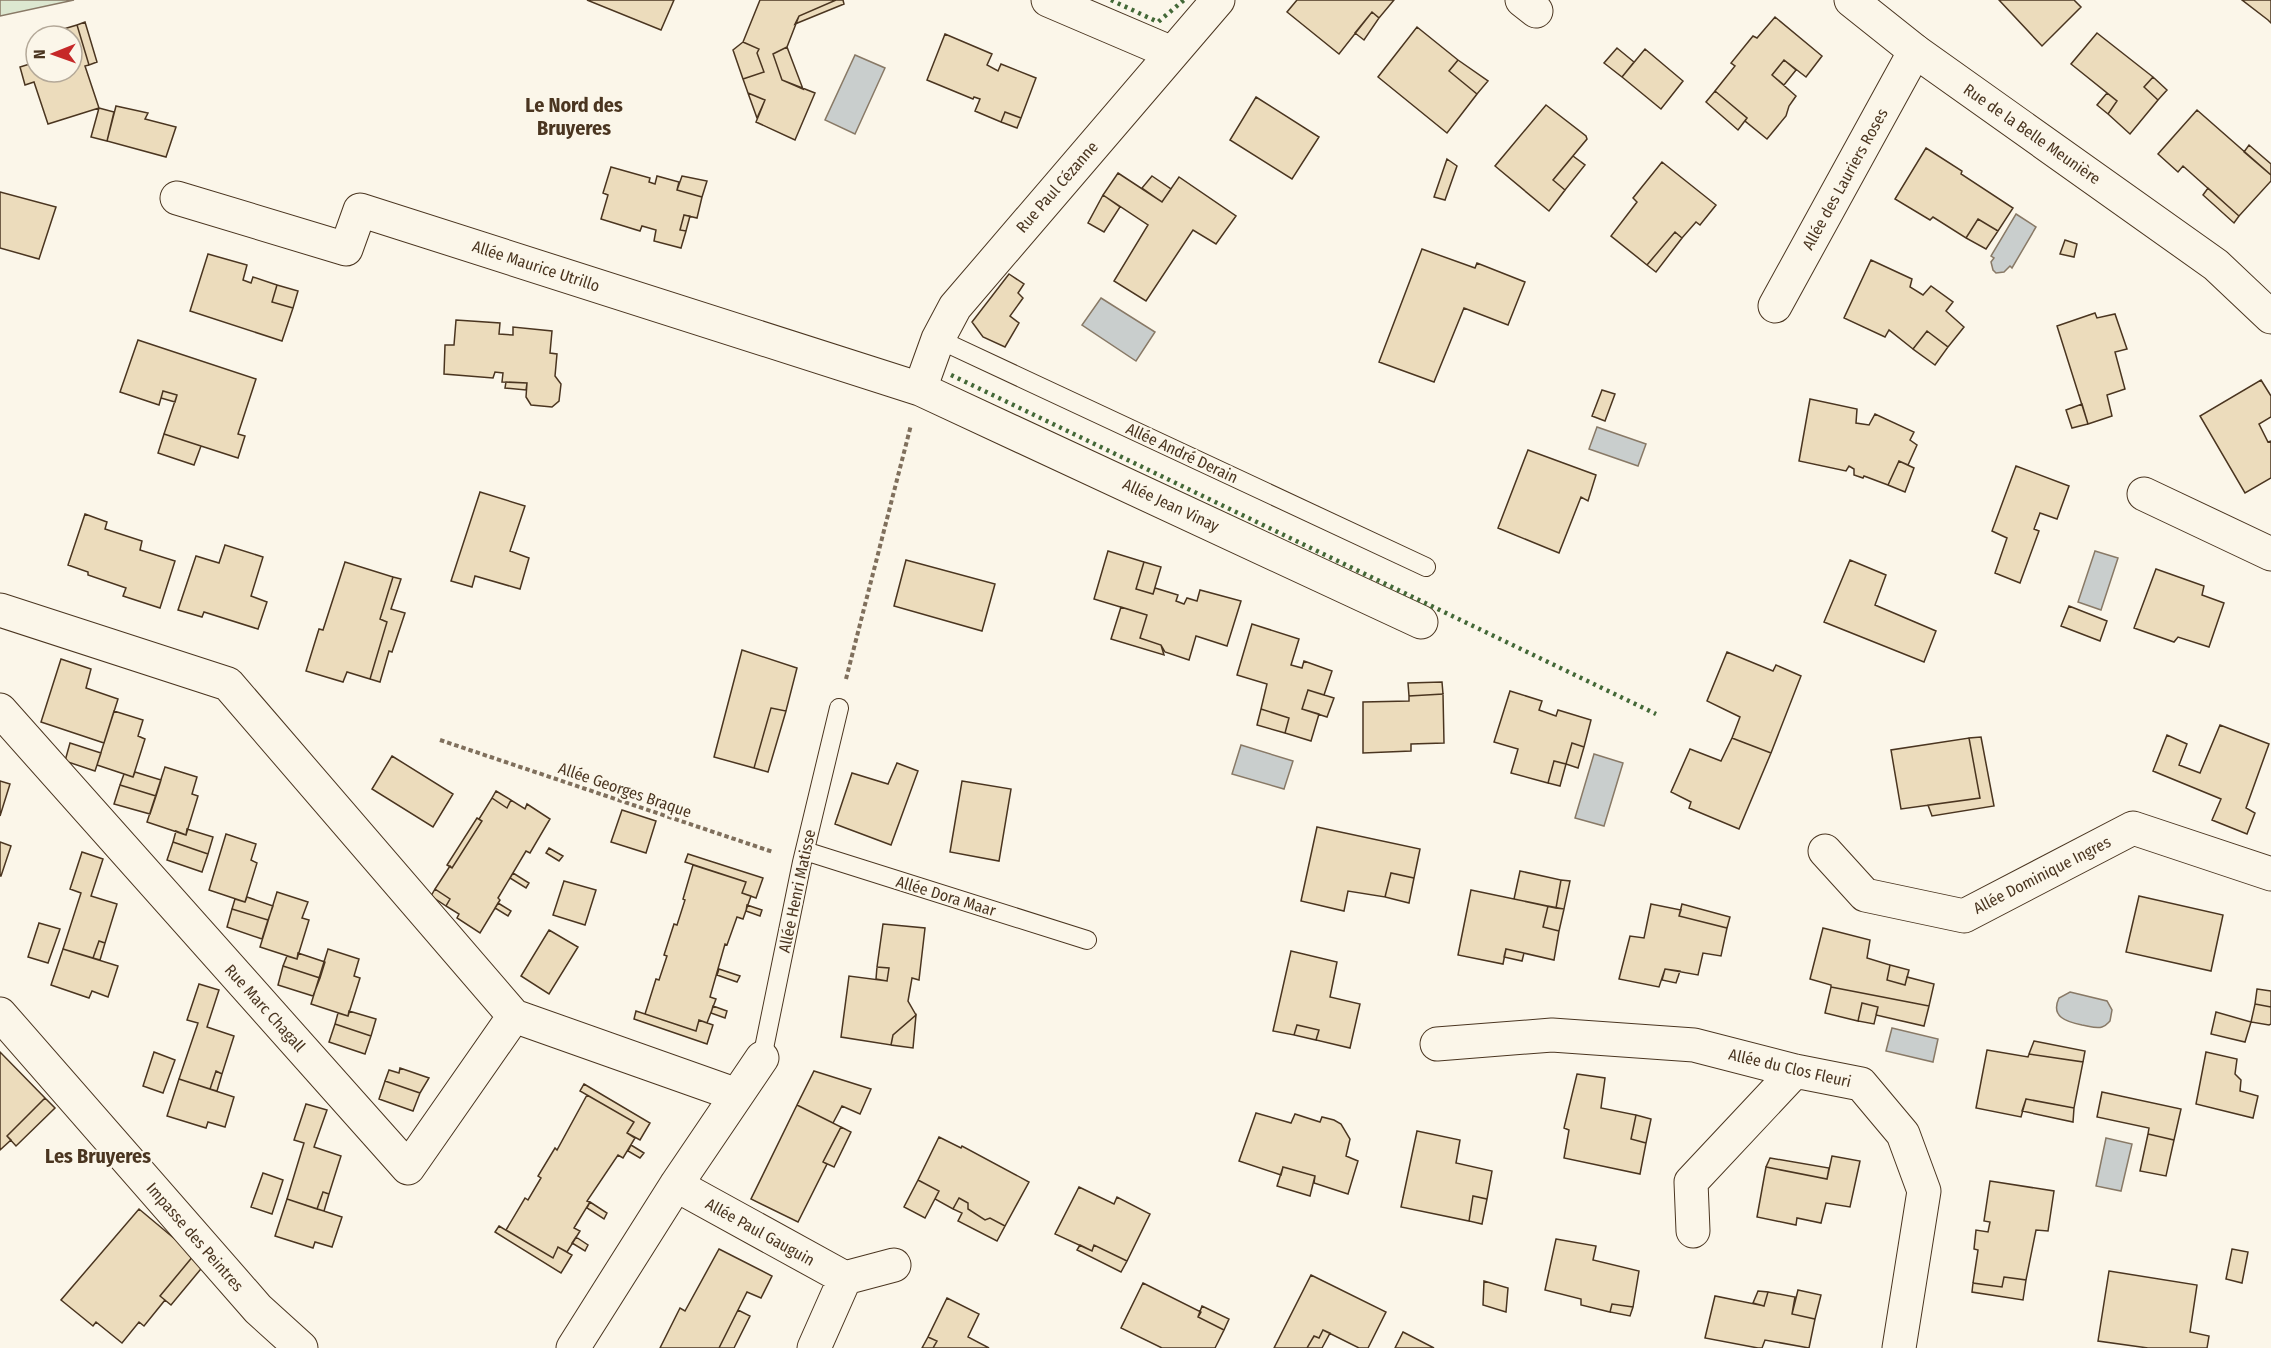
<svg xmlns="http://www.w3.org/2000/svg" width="2271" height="1348" viewBox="0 0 2271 1348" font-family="'Fira Sans Condensed',sans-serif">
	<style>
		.green { fill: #dce7d0; stroke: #887966; stroke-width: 1.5 }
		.water { fill: #c9cecd; stroke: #887966; stroke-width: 1.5 }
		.building { fill: #ecdcbc; stroke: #4a3520; stroke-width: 1.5 }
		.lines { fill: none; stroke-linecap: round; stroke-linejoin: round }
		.service-casing { stroke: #4a3520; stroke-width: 20 }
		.minor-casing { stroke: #4a3520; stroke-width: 35 }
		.tertiary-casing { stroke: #4a3520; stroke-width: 35 }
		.path { stroke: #7f6f5c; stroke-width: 4; stroke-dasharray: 4.5 3; stroke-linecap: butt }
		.service { stroke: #fbf6e9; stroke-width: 18 }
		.minor { stroke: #fbf6e9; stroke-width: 33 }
		.tertiary { stroke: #fbf6e9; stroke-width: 33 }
		.hedge { stroke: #436837; stroke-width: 4.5; stroke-dasharray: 3 4.5; stroke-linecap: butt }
		.labels { text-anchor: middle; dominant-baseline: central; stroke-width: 4.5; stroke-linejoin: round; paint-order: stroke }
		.street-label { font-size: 16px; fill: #4a3520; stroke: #fbf6e9 }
		.quarter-label { font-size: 20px; font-weight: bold; fill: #4a3520; stroke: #fbf6e9 }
	</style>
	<rect width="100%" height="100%" fill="#fbf6e9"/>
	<path class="green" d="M0 0H74L0 16Z"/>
	<path class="water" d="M855 55 885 68 855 134 825 120Z
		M2016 214 2036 227 2012 268 2010 266 2004 272 1996 273 1993 270 1991 262 1994 258 1991 256Z
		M1101 298 1155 332 1136 361 1082 325Z
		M1597 427 1646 444 1638 466 1589 449Z
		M2095 551 2118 558 2101 610 2078 602Z
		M1241 745 1293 761 1284 789 1232 774Z
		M1594 754 1623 763 1604 826 1575 818Z
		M2070 992 2107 1001 2112 1010 2110 1021C2107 1024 2106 1026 2102 1027 2096 1029 2089 1026 2082 1025 2067 1022 2050 1017 2059 998Z
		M1892 1028 1938 1039 1933 1062 1886 1051Z
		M2106 1138 2132 1144 2121 1191 2096 1186Z"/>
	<path class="building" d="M587 0H674L661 30Z
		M760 0H836L799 16 787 47 773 54 782 80 815 93 795 140 756 122 765 100 748 93 743 79 764 72 757 53 759 49 743 42Z
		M836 0H843L844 4 795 24 799 16Z
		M1297 0H1394L1379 18 1372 12 1339 54 1287 12Z
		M1999 0H2074L2081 7 2042 46Z
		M2242 0H2271V23L2268 20Z
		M1372 12 1379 18 1364 40 1355 33Z
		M1775 17 1822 56 1806 77 1784 60 1772 75 1796 96 1789 106 1786 116 1767 139 1745 121 1747 118 1715 91 1735 66 1731 63 1753 36 1757 38Z
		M85 22 97 62 89 65 77 25Z
		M77 25 89 65 85 66 99 108 48 124 34 82 25 85 20 67 36 62V72H72V36H40Z
		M1417 27 1458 60 1449 71 1477 94 1447 133 1378 77Z
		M2097 33 2153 77 2144 87 2158 100 2130 134 2108 114 2117 101 2071 64Z
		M945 34 992 54 987 65 998 71 1001 64 1036 78 1021 118 1005 112 1001 122 975 111 980 99 974 97 973 99 927 80Z
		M743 42 759 49 757 53 764 72 743 79 733 50Z
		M787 47 803 89 782 80 773 54Z
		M1617 48 1634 62 1622 77 1604 63Z
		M1645 49 1683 81 1661 109 1622 77Z
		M1458 60 1488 81 1477 94 1449 71Z
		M1784 60 1796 70 1784 85 1772 75Z
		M2153 77 2167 90 2158 100 2144 87Z
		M1715 91 1747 118 1738 130 1706 102Z
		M748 93 765 100 757 118Z
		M2107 93 2117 101 2108 114 2097 105Z
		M1256 97 1319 137 1292 179 1230 140Z
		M1546 105 1586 136 1587 139 1553 180 1565 190 1549 211 1495 166Z
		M116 106 148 113 145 119 176 127 166 157 107 141Z
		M99 108 114 112 107 141 91 137Z
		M2197 110 2271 175V181L2239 216 2183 166 2178 172 2158 154Z
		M1005 112 1021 118 1017 128 1001 122Z
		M2249 145 2271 164V175L2244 152Z
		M1926 148 1962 171 1961 174 2013 208 1998 231 1978 219 1966 238 1933 217 1930 220 1895 199Z
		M1573 156 1585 165 1565 190 1553 180Z
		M1447 159 1457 166 1445 200 1434 197Z
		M1662 162 1716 205 1700 225 1696 222 1682 238 1675 232 1647 265 1611 236 1637 202 1633 198Z
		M611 167 650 178 649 182 655 184 657 176 679 182 677 190 702 197 697 218 684 215 680 230 686 231 681 248 654 241 656 230 642 226 640 231 601 219 608 195 603 193Z
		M1118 173 1162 202 1179 177 1236 216 1216 244 1193 230 1146 301 1114 281 1148 225 1103 195Z
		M682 176 707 181 702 197 677 190Z
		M1152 176 1171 189 1162 202 1142 188Z
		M2208 188 2239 216 2234 223 2203 195Z
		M0 192 56 207 39 259 0 248Z
		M1103 195 1120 207 1104 232 1088 223Z
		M684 215 690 216 686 231 680 230Z
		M1978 219 1998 231 1986 249 1966 238Z
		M1675 232 1682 238 1656 272 1647 265Z
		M2065 240 2077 244 2074 257 2060 254Z
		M1422 249 1475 268 1477 263 1525 282 1508 325 1464 308 1434 382 1379 362Z
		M208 254 247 265 243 280 251 283 253 277 277 285 272 302 293 308 282 341 190 311Z
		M1871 260 1912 279 1910 287 1923 295 1931 286 1953 302 1946 311 1964 327 1948 347 1927 331 1913 349 1889 330 1885 337 1844 318Z
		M1009 274 1024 284 1018 293 1023 298 1010 316 1019 323 1005 347 983 337 972 322Z
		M277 285 298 291 293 308 272 302Z
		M2095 313 2097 318 2115 314 2127 349 2115 352 2125 389 2107 395 2112 416 2088 424 2057 326Z
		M456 320 500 323 499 334 513 335V327L552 331 550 353 557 354 555 376 561 384 559 401 552 407 531 405 526 397 527 383 502 382 503 373 495 372 493 378 444 374 445 345H454Z
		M1927 331 1948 347 1935 365 1913 349Z
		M138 340 256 379 238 434 245 436 238 458 164 434 177 395 163 391 159 405 120 392Z
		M2261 380 2271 396V417L2259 424 2268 442 2271 441V478L2245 493 2200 416Z
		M506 382 527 383 526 390 505 388Z
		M1602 390 1615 394 1605 421 1592 416Z
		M163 391 177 395 175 402 161 398Z
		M1810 399 1857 409 1856 423 1869 425 1875 414 1914 432 1910 440 1917 445 1908 465 1899 461 1888 485 1864 476 1863 478 1854 475V469L1849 466 1846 471 1799 461Z
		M2082 404 2088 424 2072 428 2066 410Z
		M164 434 201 446 194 465 158 453Z
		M1528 450 1596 475 1588 501 1581 497 1559 553 1498 528Z
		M1899 461 1914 468 1905 492 1888 485Z
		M2016 466 2069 486 2057 519 2040 513 2034 529 2039 531 2020 583 1995 573 2007 538 1992 531Z
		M480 492 525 506 510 551 529 558 520 589 475 576 472 587 451 581Z
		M85 514 107 522 105 529 142 541 140 550 175 561 160 608 123 596 126 588 88 575V572L68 565Z
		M225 545 263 557 251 596 267 602 258 629 204 612 202 617 178 610 196 556 219 563Z
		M1108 551 1144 562 1136 589 1153 594 1155 588 1178 595 1176 601 1184 604 1187 598 1197 601 1200 590 1241 601 1227 646 1196 636 1189 660 1165 652 1161 645 1140 638 1147 615 1094 599Z
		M906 560 995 584 982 631 894 606Z
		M1850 560 1886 575 1875 605 1936 631 1924 662 1824 622Z
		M345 562 393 577 380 619 387 622 370 679 347 672 343 682 306 671 319 629 323 630Z
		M1144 562 1161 567 1153 594 1136 589Z
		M2156 569 2204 586 2202 595 2224 603 2209 647 2178 637 2174 642 2134 628Z
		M393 577 401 579 391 609 405 613 392 652 389 651 380 682 370 679 387 622 380 619Z
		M2069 606 2107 621 2100 641 2061 626Z
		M1121 607 1147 615 1140 638 1161 645 1164 655 1111 639Z
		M1252 624 1299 639 1291 665 1302 668 1304 661 1332 671 1324 695 1308 690 1302 709 1319 714 1311 741 1285 733 1289 718 1261 709 1267 684 1237 675Z
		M742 650 797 668 786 711 771 708 754 768 714 757Z
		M1727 652 1773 671 1776 665 1801 676 1771 753 1732 738 1740 717 1707 701Z
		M61 659 91 669 86 688 118 699 104 743 41 722Z
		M1442 682 1443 694 1409 696 1408 683Z
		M1308 690 1334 698 1327 717 1302 709Z
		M1510 691 1542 701 1539 710 1556 716 1558 710 1591 720 1584 747 1572 743 1566 764 1554 761 1548 783 1511 773 1518 749 1494 742Z
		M1443 694 1444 743 1411 744V751L1363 753V702L1409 701V696Z
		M771 708 786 711 768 772 754 768Z
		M1261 709 1289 718 1285 733 1257 725Z
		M114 711 143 720 138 736 145 739 133 777 97 765Z
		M2220 725 2269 744 2246 808 2255 813 2247 834 2212 820 2221 799 2153 771 2167 735 2187 744 2179 765 2200 773Z
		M1981 737 1994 806 1932 816 1928 805 1980 798 1969 738Z
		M1732 738 1771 753 1739 829 1689 808 1691 802 1671 792 1690 749 1721 761Z
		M1969 738 1980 798 1901 809 1891 750Z
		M70 743 101 753 95 771 65 761Z
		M1572 743 1584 747 1578 768 1566 764Z
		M392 756 453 794 433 827 372 789Z
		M1554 761 1566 764 1560 786 1548 783Z
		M897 763 918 771 891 845 835 824 852 773 888 784Z
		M165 767 197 777 192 794 198 796 186 835 147 822Z
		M135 772 161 780 156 796 120 785 124 774 133 777Z
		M0 781 10 784 0 816Z
		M962 781 1011 789 999 861 950 852Z
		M120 785 156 796 150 814 114 804Z
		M496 791 511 800 507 808 492 798Z
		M492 798 507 808 511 800 525 809 527 804 550 819 530 853 526 851 498 898 500 900 480 933 457 918 459 914 446 906 450 899 435 889 450 866 452 868 482 821 479 819Z
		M622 810 656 821 646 853 611 842Z
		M477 818 482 821 452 868 447 865Z
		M1317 827 1420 849 1414 878 1391 873 1385 897 1348 891 1344 911 1301 901Z
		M187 829 213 837 208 854 173 842 176 831 186 835Z
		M226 834 256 844 251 860 257 863 245 902 209 890Z
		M0 842 11 846 1 876H0Z
		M173 842 208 854 202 872 167 860Z
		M549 848 563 856 559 861 546 853Z
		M82 852 103 859 91 896 117 904 105 943 99 941 93 958 63 949 81 893 70 889Z
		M688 854 763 878 756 898 742 893 746 882 685 862Z
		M693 865 746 882 742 893 751 896 743 919 737 917 727 945 725 944 710 997 716 999 707 1023 699 1020 696 1031 645 1014 656 979 659 980 667 956 664 955 674 924 677 925 685 900 683 899Z
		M1520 871 1561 880 1556 908 1514 899Z
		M513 873 529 883 526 888 510 878Z
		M1391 873 1414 878 1409 903 1385 897Z
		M1561 880 1570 881 1564 909 1556 908Z
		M564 881 596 890 585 925 553 915Z
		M435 889 450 899 446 906 431 896Z
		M1471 890 1548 906 1543 927 1559 931 1554 960 1506 949 1503 964 1458 955Z
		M277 892 308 902 302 918 309 920 297 959 260 947Z
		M2139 896 2223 915 2211 971 2126 952Z
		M247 897 273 906 268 920 232 909 235 899 245 902Z
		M498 903 511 911 508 916 495 908Z
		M1651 904 1681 910 1679 916 1727 928 1721 956 1703 953 1698 975 1665 969 1659 987 1619 979 1630 936 1644 938Z
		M1682 904 1730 917 1727 928 1679 916Z
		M747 905 762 910 760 916 746 911Z
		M1548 906 1564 909 1559 931 1543 927Z
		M232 909 268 920 262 939 227 927Z
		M39 923 60 929 48 963 28 957Z
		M883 924 925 928 919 980 912 978 908 1001 916 1015 893 1035 891 1045 841 1037 849 976 887 981 889 968 877 967Z
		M1823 928 1870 940 1867 958 1890 965 1887 980 1905 985 1907 977 1934 984 1929 1006 1831 987V985L1810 979Z
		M549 930 578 947 549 994 521 976Z
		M99 941 105 943 100 960 93 958Z
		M63 949 118 966 108 997 92 991 89 998 51 985Z
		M328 949 359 959 354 976 360 978 348 1016 311 1004Z
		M1506 949 1524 953 1522 961 1504 957Z
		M1291 951 1337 962 1330 997 1360 1004 1350 1048 1316 1040 1319 1030 1297 1025 1294 1035 1273 1031Z
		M298 953 325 962 320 978 283 966 287 956 297 959Z
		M1890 965 1909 970 1905 985 1887 980Z
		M283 966 320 978 313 996 278 985Z
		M877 967 889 968 887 981 876 979Z
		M719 969 740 976 737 982 717 975Z
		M1665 969 1680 971 1676 983 1662 980Z
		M199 984 219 990 207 1027 234 1036 222 1074 216 1071 210 1089 179 1079 198 1023 187 1020Z
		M1831 987 1929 1006 1924 1026 1876 1015 1878 1007 1862 1003 1858 1021 1825 1013Z
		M2257 989 2271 991V1007L2255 1004Z
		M1862 1003 1878 1007 1874 1024 1858 1021Z
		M2255 1004 2271 1007V1024L2269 1025 2251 1022Z
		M713 1006 727 1011 725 1018 711 1013Z
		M349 1011 376 1019 371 1036 335 1024 338 1013 348 1016Z
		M636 1011 696 1031 699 1020 713 1025 707 1044 634 1019Z
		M2216 1012 2251 1022 2245 1042 2211 1034Z
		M916 1015 913 1048 891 1045 893 1035Z
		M335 1024 371 1036 365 1054 329 1042Z
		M1297 1025 1319 1030 1316 1040 1294 1035Z
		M2034 1041 2085 1051 2083 1062 2029 1054Z
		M1987 1050 2028 1057 2029 1054 2083 1062 2074 1108 2026 1099 2021 1117 1976 1108Z
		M0 1052 45 1098 7 1136 11 1140 0 1150Z
		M154 1052 175 1060 163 1093 143 1086Z
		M2206 1052 2237 1059 2235 1074 2241 1080 2240 1091 2258 1096 2253 1118 2196 1104Z
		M400 1068 429 1078 420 1093 385 1081 389 1070 399 1073Z
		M216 1071 222 1074 217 1091 210 1089Z
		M814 1071 871 1089 860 1114 842 1106 833 1123 797 1105Z
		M1577 1074 1605 1078 1601 1108 1636 1115 1631 1139 1646 1143 1640 1174 1564 1158 1569 1130 1564 1128Z
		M179 1079 234 1097 225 1127 208 1122 206 1128 167 1116Z
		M385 1081 420 1093 413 1111 379 1099Z
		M584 1084 650 1123 640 1140 627 1133 634 1122 580 1091Z
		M2102 1092 2181 1109 2174 1140 2148 1134 2149 1128 2097 1117Z
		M587 1095 634 1122 627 1133 635 1138 623 1158 618 1155 587 1201 590 1202 574 1228 580 1231 567 1252 558 1247 553 1258 506 1230 525 1198 528 1200 541 1178 538 1176 555 1148 557 1150Z
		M45 1098 55 1108 16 1146 7 1136Z
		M2026 1099 2074 1108 2073 1122 2022 1111Z
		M306 1104 327 1110 314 1147 341 1156 329 1194 323 1192 317 1209 287 1199 304 1143 294 1140Z
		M797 1105 841 1127 823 1162 827 1164 798 1222 751 1199Z
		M1256 1113 1291 1123 1295 1114 1320 1122 1322 1117 1334 1120 1341 1124 1350 1139 1346 1156 1358 1161 1348 1194 1314 1183 1315 1176 1283 1167 1281 1175 1239 1161Z
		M1636 1115 1651 1119 1646 1143 1631 1139Z
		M841 1127 851 1132 834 1167 823 1162Z
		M1417 1131 1460 1140 1456 1163 1492 1171 1487 1199 1473 1196 1469 1221 1401 1207Z
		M2148 1134 2174 1140 2166 1176 2140 1171Z
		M939 1137 961 1148 962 1146 1029 1182 1005 1226 990 1218 985 1220 968 1209V1203L959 1198 953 1209 935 1199 939 1191 918 1180Z
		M631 1145 644 1153 640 1158 628 1151Z
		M1832 1156 1860 1161 1850 1207 1826 1203 1821 1223 1797 1218 1796 1225 1757 1217 1766 1167 1827 1179Z
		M1770 1158 1829 1168 1827 1179 1766 1167Z
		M1283 1167 1315 1176 1310 1196 1277 1186Z
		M263 1173 283 1180 272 1214 251 1207Z
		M918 1180 939 1191 925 1218 904 1207Z
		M1990 1181 2054 1191 2048 1231 2036 1230 2026 1280 2004 1277 2002 1287 1973 1283 1978 1250 1974 1249 1976 1230 1988 1232 1990 1222 1984 1221Z
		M1079 1187 1114 1204 1117 1197 1150 1214 1127 1261 1094 1245 1092 1251 1055 1234Z
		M323 1192 329 1194 324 1211 317 1209Z
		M1473 1196 1487 1199 1482 1224 1469 1221Z
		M959 1198 968 1203V1209L985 1220 990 1218 1005 1226 997 1241 958 1221 962 1213 953 1209Z
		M287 1199 342 1217 332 1247 315 1242 313 1248 275 1236Z
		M590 1202 607 1213 604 1219 587 1208Z
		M139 1209 194 1255 160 1296 165 1300 144 1326 139 1322 122 1343 96 1322 93 1326 61 1300Z
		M499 1226 553 1258 558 1247 572 1255 561 1273 495 1232Z
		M576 1237 588 1245 585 1251 572 1243Z
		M1556 1239 1596 1246 1593 1260 1639 1271 1633 1307 1612 1304 1610 1312 1581 1305V1299L1545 1290Z
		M1080 1245 1092 1251 1094 1245 1127 1261 1121 1272 1077 1250Z
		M719 1249 772 1276 761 1298 747 1292 719 1348H660L680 1308 685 1311Z
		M2232 1249 2248 1252 2242 1283 2226 1279Z
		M194 1255 205 1264 171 1305 160 1296Z
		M2109 1271 2197 1285 2190 1332 2209 1336 2207 1348H2148L2098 1341Z
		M1311 1275 1386 1312 1368 1348H1359L1323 1330 1319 1338 1314 1336 1307 1348H1274Z
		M2004 1277 2026 1280 2023 1300 1972 1292 1973 1283 2002 1287Z
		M1484 1281 1508 1288 1506 1312 1483 1305Z
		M1143 1283 1201 1312 1198 1317 1224 1330 1215 1348H1162L1121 1328Z
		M1798 1290 1821 1295 1815 1319 1792 1314Z
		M1758 1291 1768 1292 1764 1306 1753 1303Z
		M1768 1292 1795 1297 1792 1314 1815 1319 1809 1348 1765 1340 1762 1348H1758L1705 1338 1715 1296 1764 1306Z
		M947 1298 979 1314 968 1337 989 1348H933L937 1341 928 1337Z
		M1612 1304 1633 1307 1630 1316 1610 1312Z
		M1202 1306 1229 1319 1224 1330 1198 1317Z
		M738 1310 750 1316 734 1348H719Z
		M1323 1330 1330 1333 1322 1348H1307L1314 1336 1319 1338Z
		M1403 1332 1434 1348H1395Z
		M928 1337 937 1341 933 1348H922Z"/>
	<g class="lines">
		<defs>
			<path id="service" d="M938 339 1426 567
				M805 851 1087 940
				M762 1058 802 862 839 708"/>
			<path id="minor" d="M1048 0 1172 53
				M1522 0 1536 11
				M177 198 346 249 360 210 920 389 1421 622
				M1775 306 1915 51
				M920 389 938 339 955 307 1218 0
				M2144 494 2271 554
				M0 610 228 684 514 1016 737 1095
				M0 710 408 1168 514 1016
				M1825 851 1865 895 1964 916 2133 828 2271 874
				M0 1014 258 1309 301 1348
				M1437 1044 1552 1035 1694 1045 1795 1071 1861 1084 1903 1134 1924 1191 1899 1348
				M676 1185 845 1278
				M1693 1231 1691 1182 1795 1071
				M573 1348 676 1185 762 1058
				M814 1348 845 1278 894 1265"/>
			<path id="tertiary" d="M1851 0 1915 51 2216 265 2271 317"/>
		</defs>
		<use href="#service" class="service-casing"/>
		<use href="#minor" class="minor-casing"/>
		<use href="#tertiary" class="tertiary-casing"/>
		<path class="path" d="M846 679 911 425
			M440 740 773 852"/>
		<use href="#service" class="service"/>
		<use href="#minor" class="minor"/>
		<use href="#tertiary" class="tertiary"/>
		<path class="hedge" d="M1111 0 1158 22 1184 0
			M951 375 1656 714"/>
	</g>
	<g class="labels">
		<g class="street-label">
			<text transform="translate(2032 134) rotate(35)">Rue de la Belle Meunière</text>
			<text transform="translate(1845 179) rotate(-61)">Allée des Lauriers Roses</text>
			<text transform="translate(1057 187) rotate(-49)">Rue Paul Cézanne</text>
			<text transform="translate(536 266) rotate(18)">Allée Maurice Utrillo</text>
			<text transform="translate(1182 453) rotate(25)">Allée André Derain</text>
			<text transform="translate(1171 505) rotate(25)">Allée Jean Vinay</text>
			<text transform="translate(625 790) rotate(19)">Allée Georges Braque</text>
			<text transform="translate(2042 875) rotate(-27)">Allée Dominique Ingres</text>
			<text transform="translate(797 891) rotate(-78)">Allée Henri Matisse</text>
			<text transform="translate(946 896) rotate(17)">Allée Dora Maar</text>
			<text transform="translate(265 1008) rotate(48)">Rue Marc Chagall</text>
			<text transform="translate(1790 1068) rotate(13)">Allée du Clos Fleuri</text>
			<text transform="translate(760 1232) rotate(29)">Allée Paul Gauguin</text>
			<text transform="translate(195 1237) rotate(49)">Impasse des Peintres</text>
		</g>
		<g class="quarter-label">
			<text x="574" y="105">Le Nord des<tspan x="574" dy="23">Bruyeres</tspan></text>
			<text x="98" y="1156">Les Bruyeres</text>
		</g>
	</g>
	<g transform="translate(54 54) rotate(269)"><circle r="28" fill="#fbf6e9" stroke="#b4a999" stroke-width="1.5"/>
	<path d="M0-4.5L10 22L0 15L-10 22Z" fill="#c62828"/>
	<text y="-9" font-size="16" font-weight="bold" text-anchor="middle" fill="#4a3520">N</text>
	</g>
</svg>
